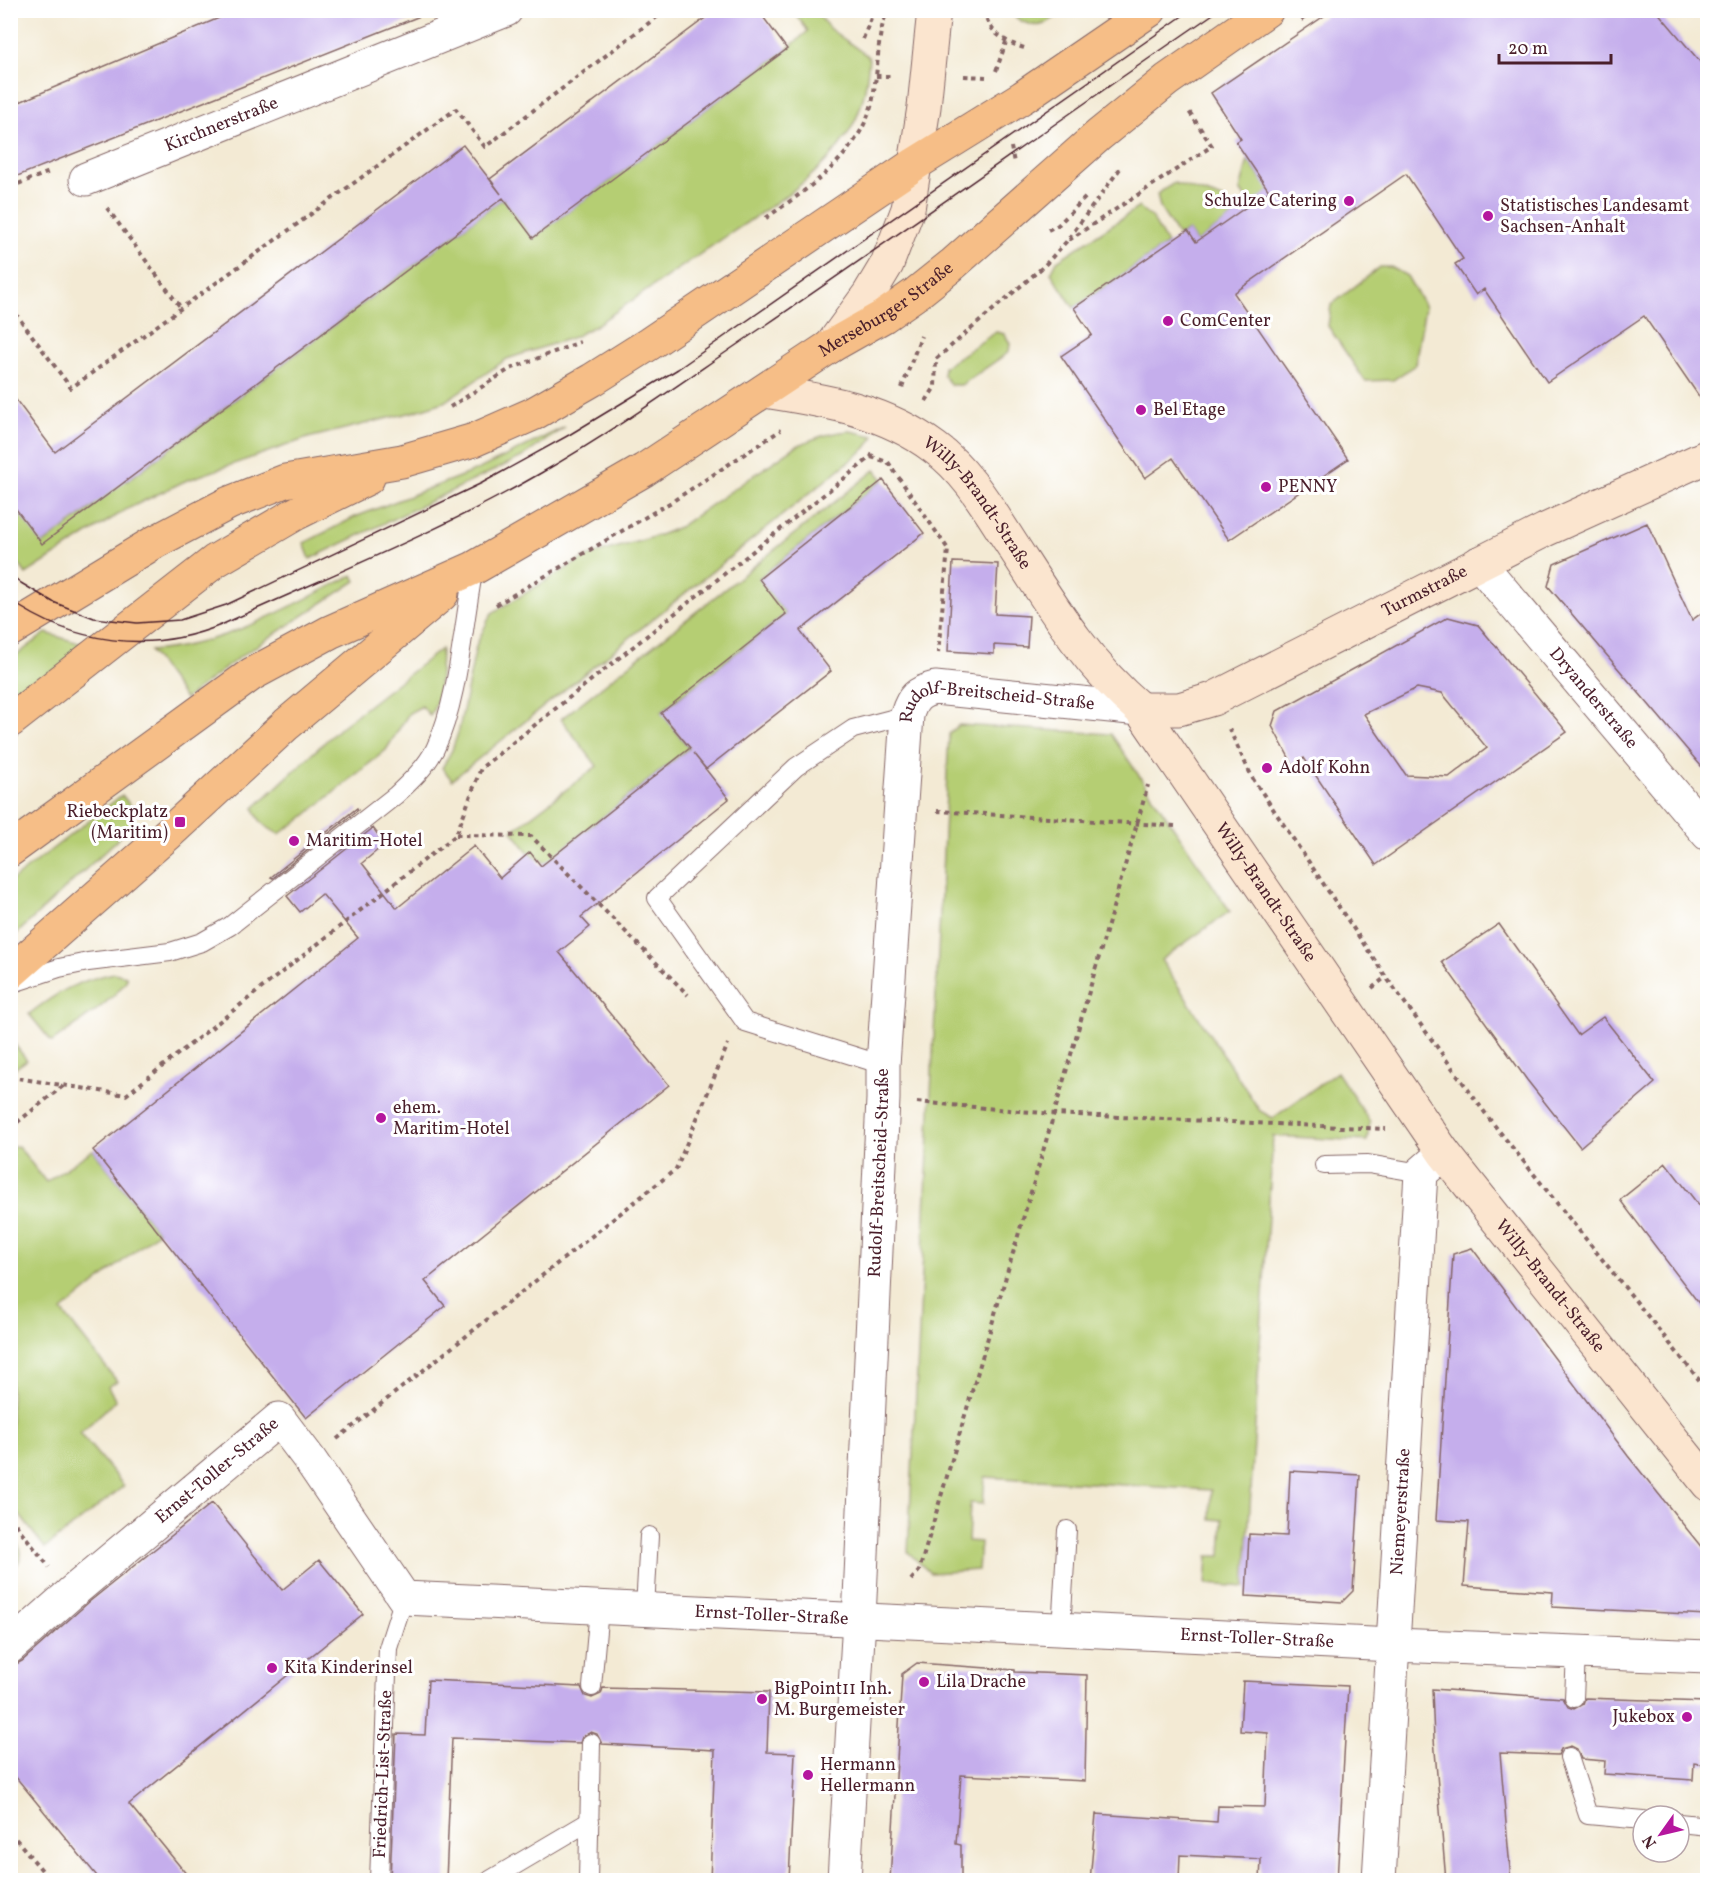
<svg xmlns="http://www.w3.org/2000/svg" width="1718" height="1891" viewBox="0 0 1718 1891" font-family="Vollkorn,serif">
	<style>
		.green { fill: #b5ce73; stroke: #80764f; stroke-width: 1.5 }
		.building { fill: #c5aeec; fill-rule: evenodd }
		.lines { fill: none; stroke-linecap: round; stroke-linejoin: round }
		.lane-casing { stroke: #856666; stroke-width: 20 }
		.street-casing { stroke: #856666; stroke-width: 35 }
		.secondary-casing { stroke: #856666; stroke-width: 35 }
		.primary-casing { stroke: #856666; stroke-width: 35 }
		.path { stroke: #856666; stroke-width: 4; stroke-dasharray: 4.5 4.5; stroke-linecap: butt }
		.lane { stroke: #fff; stroke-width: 18 }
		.street { stroke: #fff; stroke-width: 33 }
		.secondary { stroke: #fbe5cf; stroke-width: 33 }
		.primary { stroke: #f6be87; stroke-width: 33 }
		.tram { stroke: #4a1f2b; stroke-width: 1.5 }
		.poi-dot { fill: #b5179e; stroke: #fff; stroke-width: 2 }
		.labels { text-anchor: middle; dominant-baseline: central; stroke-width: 6; stroke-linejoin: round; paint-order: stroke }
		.street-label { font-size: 18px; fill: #4a1f2b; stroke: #fff }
		.poi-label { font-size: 18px; fill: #4a1f2b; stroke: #fff; text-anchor: start }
	</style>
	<rect width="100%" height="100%" fill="#fff"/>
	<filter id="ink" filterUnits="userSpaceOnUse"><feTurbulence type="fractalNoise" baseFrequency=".0167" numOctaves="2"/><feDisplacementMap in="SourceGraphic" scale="12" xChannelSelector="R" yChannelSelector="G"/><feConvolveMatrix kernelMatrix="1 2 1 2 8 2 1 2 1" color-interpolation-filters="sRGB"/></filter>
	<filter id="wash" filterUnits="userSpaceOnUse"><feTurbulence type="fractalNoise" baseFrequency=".008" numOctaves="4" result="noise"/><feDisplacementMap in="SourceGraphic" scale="24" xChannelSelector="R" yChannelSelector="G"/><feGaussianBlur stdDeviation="1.35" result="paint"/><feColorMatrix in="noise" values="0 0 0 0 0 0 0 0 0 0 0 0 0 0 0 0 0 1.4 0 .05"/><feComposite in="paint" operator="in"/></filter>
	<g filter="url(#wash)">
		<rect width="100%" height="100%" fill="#f3ead4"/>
		<path class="green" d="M793 11H815L830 29 869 57C867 85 863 111 847 135 818 179 771 206 728 235 684 265 640 295 596 325L574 337 507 359 444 402 413 412 308 438 185 481 125 510 26 574 11 553 10 501 43 544 94 506 91 502 124 477 127 481 503 198 533 238 787 49 808 31Z
			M1010 11H1065C1058 15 1051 21 1044 24 1033 29 1016 20 1010 11Z
			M1248 160 1265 184 1299 171 1250 205 1240 190Z
			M1174 183 1224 199 1235 215 1196 242 1188 230 1178 236 1160 208 1157 194Z
			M1139 207 1152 218 1167 244 1074 308 1051 273 1057 261Z
			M1380 267H1391L1407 276 1425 307 1415 365 1393 380 1365 381 1328 326 1331 305Z
			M996 332 1004 334 1010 343 1009 352 961 385H951L943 375 944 367Z
			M565 427 522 457 310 559 304 543 355 517 477 470Z
			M850 431 874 436 866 448 452 780 442 768 452 750 459 730 476 646 489 618 492 613 584 558C615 545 649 542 679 527L795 447C813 438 830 432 850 431Z
			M875 470 883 480 759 578 786 614 661 712 689 748 565 847 605 898 529 853 512 831 597 766 561 719Z
			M353 575 356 581 241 656 185 699 150 651C224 646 288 607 353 575Z
			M46 633 92 647 11 704 10 660Z
			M441 649C440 670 441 699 430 716L422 706 409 713 386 750 300 820 279 834C267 828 258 822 254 808L342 726Z
			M959 725 1111 734 1230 911 1161 960 1260 1111 1273 1118 1337 1072 1370 1122 1367 1141 1273 1136 1245 1587 1206 1584 1208 1556H1221L1223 1520 1210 1519 1211 1490 985 1477 983 1504 970 1503 968 1541 980 1542 978 1570 930 1573 908 1552 949 734Z
			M122 795 133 809 132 823 116 841 11 939V881Z
			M114 973 126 976 127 979C116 1000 73 1026 52 1042L29 1014C59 991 77 981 114 973Z
			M11 1040 27 1060 11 1071H10Z
			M18 1146 46 1182 93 1150 158 1232 62 1311 117 1381 108 1387 116 1400 80 1433 124 1486 45 1548 11 1504V1147Z
			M11 1535C26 1554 23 1555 11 1575Z"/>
		<g id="blocks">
			<path class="building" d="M238 10H429L430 12 10 179V106Z
				M716 10H758L787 49 533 238 503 198 42 544 10 501V392L55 452 463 145 501 194 490 179Z
				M1333 10H1656L1707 70V408L1644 316 1547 382 1484 289 1476 295 1455 264 1463 259 1406 174 1234 293 1348 459 1229 540 1173 458 1145 478 1061 356 1092 335 1074 308 1188 230 1196 242 1269 191 1236 142 1241 139 1211 93Z
				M883 480 924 533 800 631 831 671 706 769 693 753 729 799 581 917 590 927 559 952 669 1085 425 1281 445 1306 306 1418 93 1150 358 938 322 894 300 912 287 896 373 828 385 844 362 863 397 908 474 846 500 878 530 852 541 866 690 748 661 713 786 614 759 579Z
				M1647 523 1692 620 1707 609V773L1548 586 1554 564Z
				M953 562 998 564 995 614 1029 616 1027 647 994 645V654L948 651Z
				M1448 617 1478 625 1567 732 1376 865 1304 758 1293 765 1272 726 1277 711ZM1417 688 1442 693 1487 748 1449 777 1406 775 1364 714Z
				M357 808 358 810 273 878 271 877Z
				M1499 924 1578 1035 1603 1017 1655 1083 1580 1147 1527 1080 1442 962Z
				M1666 1163 1707 1216V1314L1620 1200Z
				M1472 1248 1628 1456 1707 1554V1615L1552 1607 1553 1592 1464 1586 1469 1522 1436 1520 1453 1254Z
				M1290 1471 1360 1475 1353 1591 1342 1602 1246 1596 1249 1534 1287 1536Z
				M212 1503 282 1590 319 1560 363 1614 129 1804 192 1881H101L10 1770V1667L22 1661 89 1602Z
				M917 1663 1015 1670V1672L1087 1675 1085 1781 961 1775 956 1844 961 1845V1881H890L902 1674Z
				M428 1680 581 1687 585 1696 592 1698 601 1694 603 1688 769 1692 767 1752 795 1753 789 1881H710L715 1750 602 1744 597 1734 591 1732 582 1737 580 1743 452 1738 446 1881H390L396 1734 425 1735Z
				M1243 1681 1348 1686 1337 1881H1260L1261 1859 1180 1855 1179 1881H1090L1096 1814 1217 1822 1218 1806 1265 1807 1268 1733 1240 1731Z
				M1432 1689 1563 1698 1568 1707 1574 1709 1583 1704 1585 1698 1707 1702V1765L1694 1763 1693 1780 1604 1774 1605 1761 1581 1759 1577 1749 1571 1746 1561 1749 1558 1755 1500 1753 1511 1881H1446L1434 1739Z"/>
		</g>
	</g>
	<g filter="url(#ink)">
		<use href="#blocks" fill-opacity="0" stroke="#856666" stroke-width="1.5"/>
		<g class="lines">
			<defs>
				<g id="lane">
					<path d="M10 984 59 968 88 962 170 952 202 942 230 926 396 795C411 781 426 767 435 749 459 699 463 623 474 568"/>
					<path d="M883 1065 745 1022 657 898 796 767 853 729 907 715"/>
					<path d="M1324 1165 1368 1164 1421 1173"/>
					<path d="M645 1609 649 1536"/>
					<path d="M1061 1630 1067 1530"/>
					<path d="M592 1687 599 1608"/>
					<path d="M1574 1698 1576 1653"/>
					<path d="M1569 1757 1588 1815 1643 1820"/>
					<path d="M1679 1823 1708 1826"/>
					<path id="s1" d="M379 1880 388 1648 404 1598"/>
					<path d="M490 1880 590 1821"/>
					<path d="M588 1880 591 1743"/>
				</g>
				<g id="street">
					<path id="s2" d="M86 179 506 10"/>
					<path id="s3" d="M1479 563 1708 834"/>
					<path id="s4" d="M10 1647 70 1594 279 1419 310 1460 404 1598 1393 1645 1708 1657"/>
					<path id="s5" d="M844 1880 859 1619 883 1099V1065L907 715C912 698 918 692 935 688L1140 709"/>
					<path id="s6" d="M1379 1880 1421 1173 1444 1153"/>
				</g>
				<g id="secondary">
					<path d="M831 346 869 294 887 264 908 209 924 107 934 10"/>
					<path id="s7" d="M764 391C826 401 883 409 935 448 967 471 988 508 1009 540 1048 600 1084 662 1140 709L1444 1153 1708 1484"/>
					<path id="s8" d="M1140 709H1179L1213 699 1545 530 1708 456"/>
				</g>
				<g id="primary">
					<path d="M10 630 155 542 229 503 285 481 402 461 474 440 533 414 592 380 649 344 915 164 1023 97 1150 10"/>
					<path d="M10 721 215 561 297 513 368 478"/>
					<path id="s9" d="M10 850 252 674 330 632 474 568 644 470 831 346 884 316 917 293 952 265 1099 135 1167 80 1267 10"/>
					<path d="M10 973 169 833 287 724 442 594"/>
				</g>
			</defs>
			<use href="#lane" class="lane-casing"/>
			<use href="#street" class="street-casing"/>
			<use href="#secondary" class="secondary-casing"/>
			<use href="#primary" class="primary-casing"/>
			<path class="path" d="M984 10C989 34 1006 43 1028 49
				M1301 20 1315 10
				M863 39 874 10
				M996 71 1006 42
				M876 76H890
				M964 76 986 77
				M1011 147 1014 163
				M10 187 52 171
				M107 208 181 308
				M766 218C806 190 853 160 870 110 873 102 874 92 875 83 879 59 877 33 888 10
				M1048 230 1058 225 1087 196
				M1069 240 1212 146 1188 110
				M10 306 71 388 456 109 485 147 666 10
				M902 388 921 336
				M926 401 935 387 936 359 1044 266 1066 242 1122 166
				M450 407 510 369 580 342
				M871 457 888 462 948 549 938 653
				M496 605 673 501 781 430
				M1229 729 1253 779 1386 977 1491 1121 1708 1391
				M937 811 1175 826
				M456 835 531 836 688 995
				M1372 988 1386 977
				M10 1077 126 1095 456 835 481 768 871 457 873 453
				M917 1102 1054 1114 1386 1129
				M10 1128 63 1086
				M337 1439 676 1169 728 1044
				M10 1517 49 1567
				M911 1580 919 1571 1054 1114 1148 785
				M10 1832 50 1880"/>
			<use href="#lane" class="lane"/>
			<use href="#street" class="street"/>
			<use href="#secondary" class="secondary"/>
			<use href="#primary" class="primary"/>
			<path class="tram" d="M10 574 21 583 53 602 94 618 137 623 180 620 226 605 482 483 569 435 678 369 1191 10
				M10 600C73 644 150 654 221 625 328 576 439 532 541 473 618 429 690 376 763 327 916 223 1066 115 1219 10"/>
		</g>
	</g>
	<g class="poi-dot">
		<circle cx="1349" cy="201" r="6"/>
		<circle cx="1488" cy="216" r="6"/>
		<circle cx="1168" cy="321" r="6"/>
		<circle cx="1141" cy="410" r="6"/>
		<circle cx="1266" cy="487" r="6"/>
		<circle cx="1267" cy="768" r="6"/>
		<rect x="174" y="816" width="12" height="12" rx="3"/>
		<circle cx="294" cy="841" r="6"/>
		<circle cx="381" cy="1118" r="6"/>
		<circle cx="272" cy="1668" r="6"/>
		<circle cx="924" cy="1682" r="6"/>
		<circle cx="762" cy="1699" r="6"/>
		<circle cx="1687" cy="1717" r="6"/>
		<circle cx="808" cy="1775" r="6"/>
	</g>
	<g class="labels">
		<g class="street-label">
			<text stroke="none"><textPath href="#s2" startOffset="146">Kirchnerstraße</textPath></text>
			<text stroke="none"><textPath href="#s9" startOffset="1032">Merseburger Straße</textPath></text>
			<text stroke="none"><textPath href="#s7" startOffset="252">Willy-Brandt-Straße</textPath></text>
			<text stroke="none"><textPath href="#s8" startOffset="312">Turmstraße</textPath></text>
			<text stroke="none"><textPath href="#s3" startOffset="177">Dryanderstraße</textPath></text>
			<text stroke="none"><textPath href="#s5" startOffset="1264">Rudolf-Breitscheid-Straße</textPath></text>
			<text stroke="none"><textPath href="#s7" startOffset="738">Willy-Brandt-Straße</textPath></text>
			<text stroke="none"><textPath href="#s5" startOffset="708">Rudolf-Breitscheid-Straße</textPath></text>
			<text stroke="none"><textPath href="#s7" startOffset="1224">Willy-Brandt-Straße</textPath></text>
			<text stroke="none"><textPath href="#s4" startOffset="272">Ernst-Toller-Straße</textPath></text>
			<text stroke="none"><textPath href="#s6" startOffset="369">Niemeyerstraße</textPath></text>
			<text stroke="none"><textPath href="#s4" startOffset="939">Ernst-Toller-Straße</textPath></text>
			<text stroke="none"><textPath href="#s4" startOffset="1425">Ernst-Toller-Straße</textPath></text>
			<text stroke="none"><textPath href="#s1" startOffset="106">Friedrich-List-Straße</textPath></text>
		</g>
		<g class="poi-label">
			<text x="1337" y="201" text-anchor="end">Schulze Catering</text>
			<text x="1500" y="206">Statistisches Landesamt<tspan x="1500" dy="21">Sachsen-Anhalt</tspan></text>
			<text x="1180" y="321">ComCenter</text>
			<text x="1153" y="410">Bel Etage</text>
			<text x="1278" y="487">PENNY</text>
			<text x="1279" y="768">Adolf Kohn</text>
			<text x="168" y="812" text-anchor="end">Riebeckplatz<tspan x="168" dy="21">(Maritim)</tspan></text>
			<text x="306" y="841">Maritim-Hotel</text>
			<text x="393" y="1108">ehem.<tspan x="393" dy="21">Maritim-Hotel</tspan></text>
			<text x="284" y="1668">Kita Kinderinsel</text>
			<text x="936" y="1682">Lila Drache</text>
			<text x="774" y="1689">BigPoint11 Inh.<tspan x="774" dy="21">M. Burgemeister</tspan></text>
			<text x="1675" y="1717" text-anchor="end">Jukebox</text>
			<text x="820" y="1765">Hermann<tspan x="820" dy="21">Hellermann</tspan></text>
		</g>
	</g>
	<rect width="1718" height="1891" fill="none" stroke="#fff" stroke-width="36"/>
	<g transform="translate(1661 1834) rotate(236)"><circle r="28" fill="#ffffff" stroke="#b7a5aa" stroke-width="1.5"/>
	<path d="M0-4.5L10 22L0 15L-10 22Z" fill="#b5179e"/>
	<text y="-9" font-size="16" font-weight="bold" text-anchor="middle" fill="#4a1f2b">N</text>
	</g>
	<path d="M1499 54v9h112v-9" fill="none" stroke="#4a1f2b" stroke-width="3"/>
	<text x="1508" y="54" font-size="18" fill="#4a1f2b" stroke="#ffffff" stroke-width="4.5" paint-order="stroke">20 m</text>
</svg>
